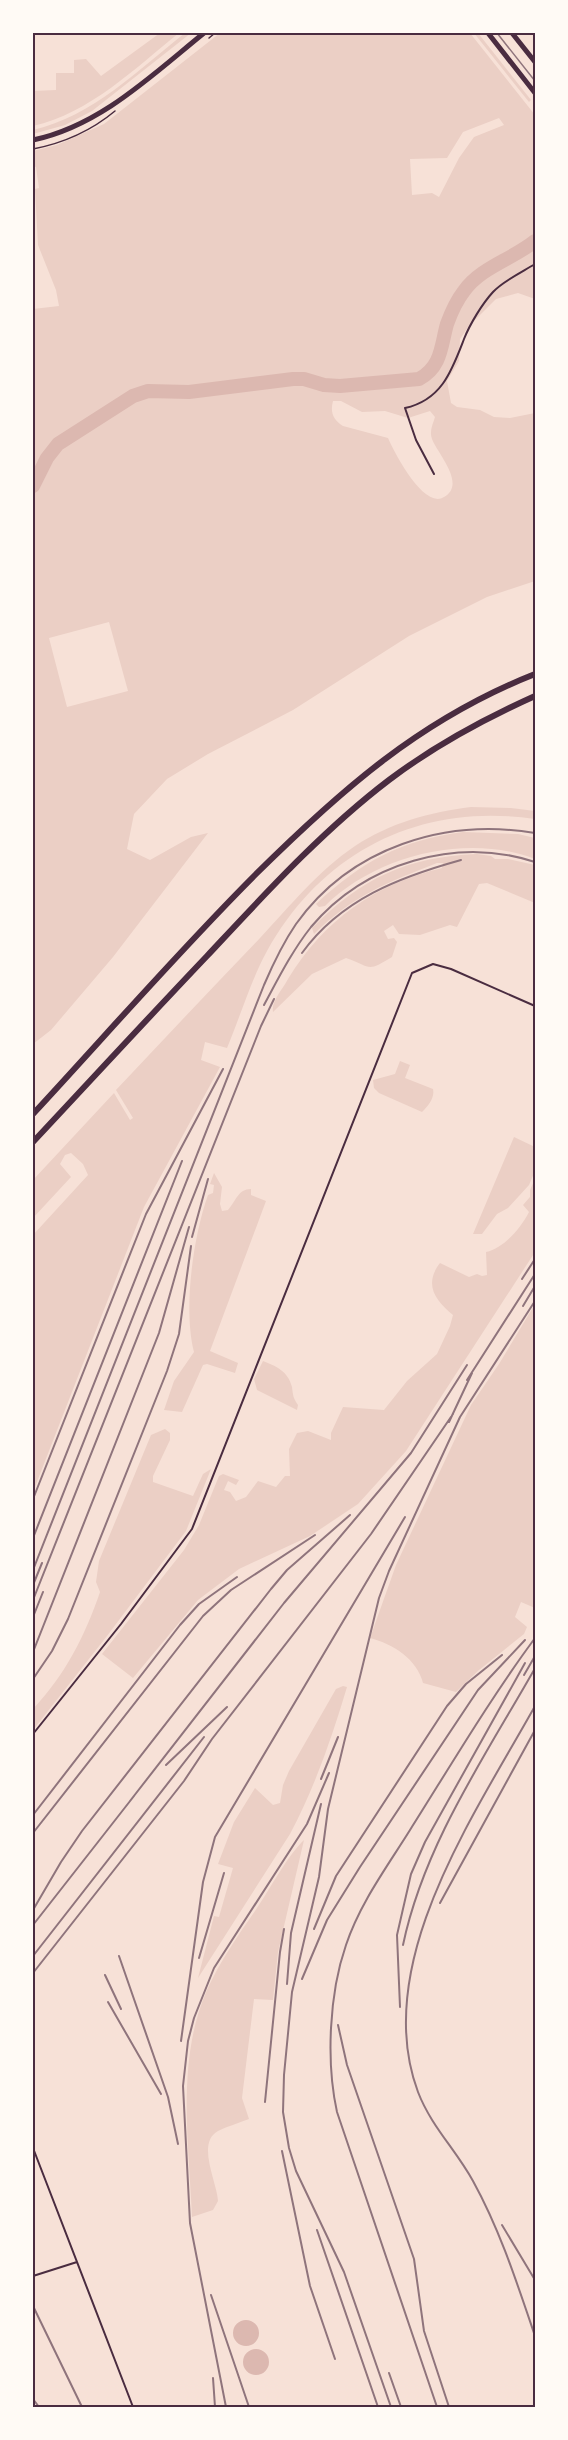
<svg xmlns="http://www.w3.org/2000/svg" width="568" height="2440" viewBox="0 0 568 2440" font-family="'Nunito Sans',sans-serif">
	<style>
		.green { fill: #ebcfc5; fill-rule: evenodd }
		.water { fill: #dcb8b0 }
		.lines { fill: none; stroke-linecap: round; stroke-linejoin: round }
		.river { stroke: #dcb8b0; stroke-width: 14 }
		.path { stroke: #4a2c40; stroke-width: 1.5 }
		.service { stroke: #4a2c40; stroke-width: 2 }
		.tertiary { stroke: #4a2c40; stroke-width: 5 }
		.secondary { stroke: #4a2c40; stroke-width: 6 }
		.tram { stroke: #8f747c; stroke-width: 1.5 }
		.rail { stroke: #8f747c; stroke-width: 2 }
		.neatline { fill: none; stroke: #4a2c40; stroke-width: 2 }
	</style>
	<rect width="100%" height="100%" fill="#f7e1d7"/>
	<path class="green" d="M160 33H179C134 69 90 113 33 126V91L56 90V73H74V60L86 59 101 76Z
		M185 33H191L92 111 65 125 33 134V130C93 116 138 70 185 33Z
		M220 33H470L535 115V299L518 293 496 299 469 326 460 339 459 361 447 381 451 403 457 407 480 410 494 417 510 418 535 413V581L487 597 409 636 293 710 208 754 167 779 134 814 127 849 150 860 191 837 208 833 113 957 51 1030 33 1044V309L59 306 56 290 38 245 35 189 39 188 36 167 33 166V151L57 145 104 124ZM499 118 504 125 474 137 459 158 439 197 432 193 412 195 410 159 447 158 463 132ZM333 401H341L362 412 385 411 408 418 430 411 435 417C433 424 429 431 432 439 437 453 467 484 444 497 424 510 394 452 388 438L343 426C333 420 330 412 333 401ZM109 622 128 691 67 707 49 638Z
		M474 33H478L531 100 529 102Z
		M471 807 511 808 535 811V819C422 802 323 850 267 951 251 980 240 1017 227 1048L205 1042 201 1060 220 1067 144 1207 33 1492V1235L88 1175 83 1164 71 1153 65 1155 60 1164 71 1177 33 1218V1180L114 1093 130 1120 133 1118 116 1090C164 1039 212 988 260 938 290 906 319 870 355 846 390 823 430 812 471 807Z
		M463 832 518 834 535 838V859C468 833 376 855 325 906L319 907 316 904C361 862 401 840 463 832Z
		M477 854 491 856 495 859H508L535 865V903L487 883 479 884 457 927 450 925 420 935 399 934 393 925 384 931 388 939 394 938 397 942 392 957C366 973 372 967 346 958L312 974 273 1012C271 1001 283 989 288 979 324 920 375 884 442 868L443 863H437C386 883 354 895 314 934L312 928C362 878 406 857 477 854Z
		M400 1061 410 1065 405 1078 433 1089C435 1098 428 1106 422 1112L379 1093 374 1088 373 1080 395 1074Z
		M514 1137 535 1147V1171L529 1185 508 1208 497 1214 482 1234H473Z
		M214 1173 222 1187 220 1204 222 1211 228 1210C236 1201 238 1189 251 1189V1195L266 1201 210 1351 238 1363 235 1373 207 1364 203 1365 182 1412 164 1410 174 1381 194 1352C183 1310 193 1237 208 1195L213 1193 214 1185 210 1184Z
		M535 1179V1252L406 1451 358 1504 310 1536 239 1569 198 1600 133 1678 102 1654 184 1550 199 1525 219 1476 223 1474 239 1480 236 1485 228 1481 224 1490 230 1492 236 1501 246 1497 258 1481 276 1487 285 1476H290L289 1449 297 1433 308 1431 331 1440V1433L343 1407 384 1410 407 1381 437 1354 450 1326 453 1315C436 1301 423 1285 440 1263L469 1277 477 1274 482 1276 487 1275 486 1252C504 1248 521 1228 529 1212L523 1205 530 1197V1190Z
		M535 1304V1608L521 1602 515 1617 527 1627 524 1634 479 1670 456 1692 423 1683C417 1659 393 1644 370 1638L396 1565 471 1405 499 1364Z
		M263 1361C276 1366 288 1371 292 1387 293 1395 293 1398 298 1405L297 1410 257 1390 254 1379Z
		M165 1429 170 1433V1440L153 1476V1482L193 1496 203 1474 211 1469 186 1531 107 1636 33 1730V1709C65 1675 85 1636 100 1592L96 1582 99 1561 151 1435Z
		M343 1686 347 1687C332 1737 315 1787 290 1834L198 1978 214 1916 219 1917 233 1868 218 1864 234 1822 255 1788 273 1805 280 1803 283 1785 289 1771 336 1689Z
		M304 1840 278 1952 273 2000 254 1999 242 2098 249 2119C239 2123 228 2126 218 2131 196 2143 217 2182 218 2201L213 2210 192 2217C189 2143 176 2060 207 1990 220 1961 239 1934 257 1908 270 1889 288 1855 304 1840Z"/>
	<path class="water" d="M233 2333a13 13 0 1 1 26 0a13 13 0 1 1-26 0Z
		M243 2362a13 13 0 1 1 26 0a13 13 0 1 1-26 0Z"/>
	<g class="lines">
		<path class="river" d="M33 486 47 458 58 444 133 396 148 391 189 392 293 379H304L324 385 340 386 419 379C442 367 441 345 447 324 451 313 457 300 464 291 481 267 513 259 535 241"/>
		<path class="path" d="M209 38 215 33
			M33 149C64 143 91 131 115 111"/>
		<path class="service" d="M434 474 416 440 405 408C442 400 452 370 464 339 470 324 482 304 493 292 503 281 522 272 535 264
			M33 1734 121 1624 192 1529 412 973 433 964 451 969 535 1006
			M33 2148 133 2407
			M33 2276 77 2262"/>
		<path class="tertiary" d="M488 33 535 93
			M512 33 535 62
			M33 140C100 126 152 75 204 33"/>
		<path class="secondary" d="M33 1114C107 1034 179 951 256 874 341 790 421 719 535 674
			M33 1142C91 1080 148 1018 207 956 264 895 322 831 389 780 434 746 484 719 535 696"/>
		<path class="tram" d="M497 33 535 81"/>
		<path class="rail" d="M302 953C341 899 400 877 461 860
			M264 1005C278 979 292 951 311 927 365 863 456 836 535 862
			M192 1237 208 1179
			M522 1279 535 1259
			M523 1306 535 1286
			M467 1380 535 1274
			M449 1422 472 1373
			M33 1499 146 1214 223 1069
			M33 1538 182 1161
			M33 1570 264 985C273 964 283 943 296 924 351 847 445 818 535 833
			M33 1585 42 1563
			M33 1600 261 1026 274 999
			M33 1617 43 1592
			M33 1652 159 1333 189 1227
			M524 1675 535 1656
			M33 1679 52 1651 68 1619 167 1371 179 1334 191 1246
			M535 1706C475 1814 370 1964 418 2092 431 2126 456 2150 473 2181 500 2230 517 2283 535 2336
			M166 1765 227 1707
			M321 1779 338 1737
			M130 1801 284 1603 411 1453 467 1365
			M33 1815 180 1625 199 1604 237 1577
			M33 1833 203 1616 231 1590 315 1535
			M440 1903 535 1730
			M33 1910 61 1862 82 1831 271 1589 287 1570 350 1515
			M33 1925 134 1796
			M314 1929 336 1876 447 1706 466 1684 502 1655
			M403 1945C424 1845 484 1758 534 1670
			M33 1956 204 1737
			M119 1956 168 2097 178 2144
			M199 1958 224 1873
			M33 1973 184 1781 212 1739 371 1534 453 1414
			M105 1975 121 2009
			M302 1979 327 1920 360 1867 478 1690 525 1640
			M287 1984 291 1933 321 1804
			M108 2002 161 2094
			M400 2007 397 1935 411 1874 425 1842 525 1663
			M338 2025 347 2065 414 2259 424 2331 449 2407
			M181 2041 203 1882 215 1837 405 1517
			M265 2102 280 1952 284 1929
			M282 2151 310 2286 335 2359
			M502 2225 535 2280
			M317 2230 378 2407
			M211 2295 249 2407
			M33 2306 82 2407
			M389 2373 401 2407
			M213 2378 215 2407
			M33 2399 39 2407
			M226 2407 190 2223 183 2086 188 2041 194 2018 214 1968 307 1824 329 1773
			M391 2407 344 2272 296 2171 289 2148 283 2112 284 2075 292 1992 319 1877 328 1809 379 1598 389 1571 460 1417 535 1301
			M437 2407 337 2112C326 2062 329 1994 346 1945 360 1903 387 1867 410 1830 451 1765 490 1699 535 1638"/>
	</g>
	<rect width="568" height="2440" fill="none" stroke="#fffaf5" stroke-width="69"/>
	<rect x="34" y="34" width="500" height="2372" class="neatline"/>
</svg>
